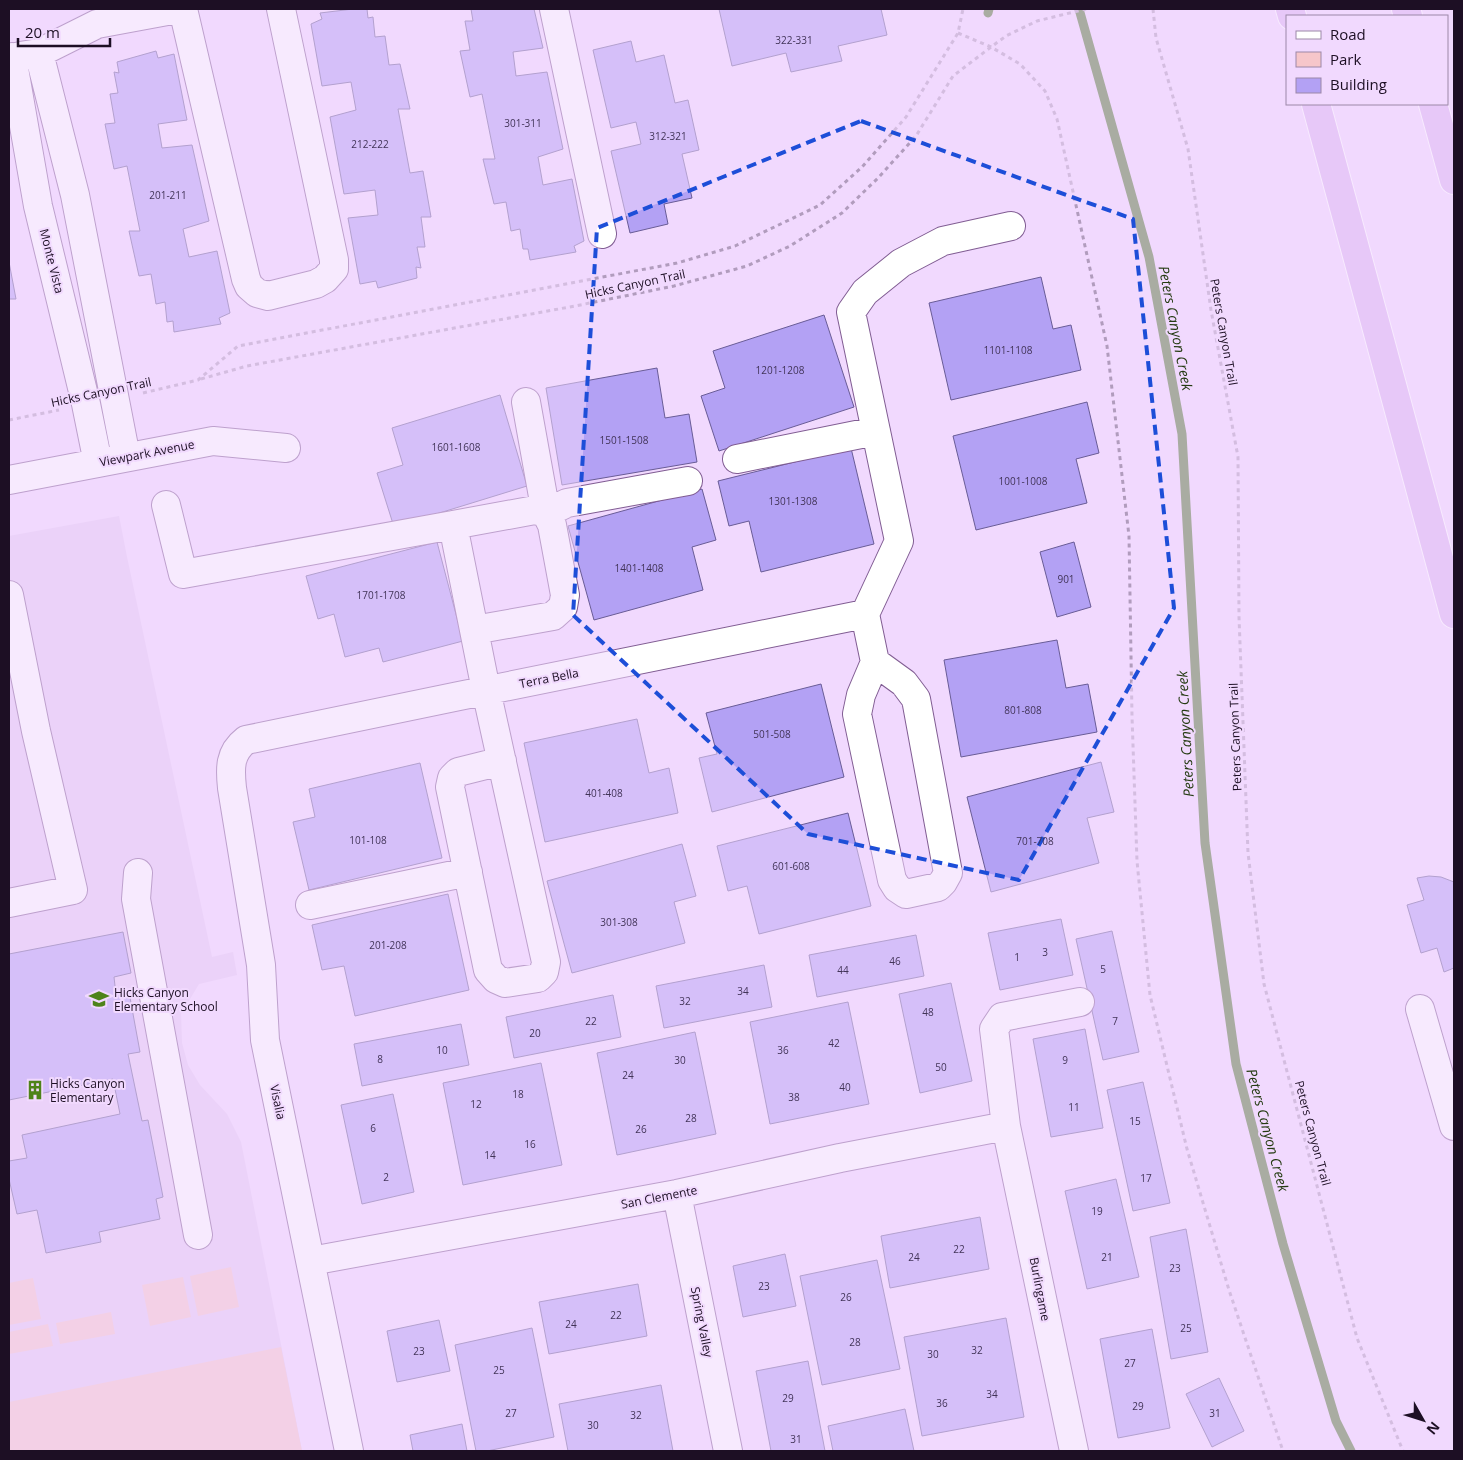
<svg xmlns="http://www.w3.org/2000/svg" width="1463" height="1460" viewBox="0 0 1463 1460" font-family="'Open Sans',sans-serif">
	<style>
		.built { fill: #e4caf3 }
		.green { fill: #f6c6ca }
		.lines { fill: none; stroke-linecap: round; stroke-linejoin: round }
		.stream { stroke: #527533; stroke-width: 9 }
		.building { fill: #b3a1f4; stroke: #695c96 }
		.minor-casing { stroke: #815d93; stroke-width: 30 }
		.highway-casing { stroke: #fff; stroke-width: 30 }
		.path { stroke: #b19cbd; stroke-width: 3; stroke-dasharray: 4 4; stroke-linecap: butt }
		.minor { stroke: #fff; stroke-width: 28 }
		.highway { stroke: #dcb4f2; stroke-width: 28 }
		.marked { fill: none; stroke: #1d4ed8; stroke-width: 4; stroke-dasharray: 10 6; stroke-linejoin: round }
		.labels { text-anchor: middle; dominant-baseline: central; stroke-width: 4; stroke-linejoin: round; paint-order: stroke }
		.number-label { font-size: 10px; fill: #423458 }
		.street-label { font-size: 12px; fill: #1d0f24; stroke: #f1d9fe }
		.poi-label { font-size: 12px; fill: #1d0f24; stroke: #f1d9fe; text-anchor: start }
		.water-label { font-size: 14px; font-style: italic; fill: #253b12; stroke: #f1d9fe }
	</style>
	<rect width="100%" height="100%" fill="#f1d9fe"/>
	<path class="built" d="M119 516 127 557 212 957 233 952 237 975 199 984 181 1014 182 1043 188 1065 200 1085 227 1114 241 1142 302 1451H9V536Z"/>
	<path class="green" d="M231 1267 239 1307 198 1316 190 1276Z
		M183 1277 191 1317 150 1326 142 1285Z
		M33 1278 41 1319 9 1325V1283Z
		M111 1312 115 1334 60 1344 56 1323Z
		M48 1324 53 1346 9 1354V1332Z
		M281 1347 302 1451H9V1402Z"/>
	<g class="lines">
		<path class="stream" d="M1079 9 1149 257 1182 434 1205 843 1236 1064 1283 1244 1336 1421 1351 1451
			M988 13 989 9"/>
	</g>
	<path class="building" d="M353 9H367L368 18 373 17 375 37 385 36 389 65 400 64 410 109H398L410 173 423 171 431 217H421L425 247H417L421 268 416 267 417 278 378 288 376 281 360 284 348 218 378 215 375 190 344 194 330 117 356 110 351 82 322 86 311 24 322 19 320 13Z
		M471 9H534L543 48 513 52 516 76 547 72 563 149 538 157 543 185 572 179 584 241 574 246 576 252 530 260 528 249H523L520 229 511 231 506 202 494 204 483 159H495L482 94 470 97 460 51 470 50 465 21H473Z
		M719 9H881L887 35 838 46 842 61 791 72 786 53 732 66Z
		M631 41 636 62 664 55 675 103 688 100 699 150 682 154 692 198 664 204 668 224 630 233 611 151 641 144 636 122 611 128 593 50Z
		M156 51 158 58 174 54 187 120 158 124 162 148 192 145 209 221 183 229 189 257 217 251 230 313 219 318 221 324 174 332 173 321 167 322 165 302 156 304 151 274 139 276 129 231H140L127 166 114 169 105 124 115 123 110 94 118 93 114 72 119 73 117 62Z
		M9 262 16 299H9Z
		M1041 277 1053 329 1071 325 1081 370 951 400 929 303Z
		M824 315 854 407 719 451 701 396 725 388 713 351Z
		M657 368 665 418 689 414 697 462 562 485 546 388Z
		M500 395 527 486 394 527 377 473 403 465 392 428Z
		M1087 402 1099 453 1076 459 1087 503 976 530 953 436Z
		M851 448 874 544 761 572 749 521 729 526 718 481Z
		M702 489 716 540 692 547 703 590 594 620 568 526Z
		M437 542 463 641 383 662 379 648 345 657 334 614 318 619 306 576Z
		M1074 542 1091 607 1057 617 1040 552Z
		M1057 640 1066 688 1088 684 1097 732 961 757 944 660Z
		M821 684 844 777 712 812 699 758 717 754 706 713Z
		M637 719 649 773 669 768 678 813 545 842 524 743Z
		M1101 762 1114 812 1087 818 1099 863 991 892 967 797Z
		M420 763 442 858 309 890 293 822 315 817 309 789Z
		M848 813 871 906 759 934 747 886 728 891 717 846Z
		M682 844 696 896 674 902 685 943 572 973 547 881Z
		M1429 876 1441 877 1454 882V968L1444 972 1437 948 1421 953 1407 905 1424 900 1417 878Z
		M448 894 469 990 355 1016 344 966 322 970 312 925Z
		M1061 919 1073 975 1000 990 988 933Z
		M1112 931 1139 1052 1103 1060 1076 939Z
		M123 932 131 973 114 977 116 995 129 992 140 1052 128 1054 142 1121 148 1120 163 1197 156 1199 160 1219 99 1232 101 1242 46 1253 37 1210 17 1214 9 1179V1161L27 1158 22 1135 120 1114 113 1079 9 1100V954Z
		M916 935 924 976 817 997 809 955Z
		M764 965 772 1007 664 1028 656 986Z
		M951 983 972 1081 920 1093 899 994Z
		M613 995 621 1037 514 1058 506 1017Z
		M848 1002 869 1104 770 1124 750 1022Z
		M461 1024 469 1065 362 1086 354 1044Z
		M1085 1029 1103 1128 1051 1137 1033 1039Z
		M695 1032 716 1134 617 1155 597 1053Z
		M541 1063 562 1165 463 1185 443 1083Z
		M1143 1082 1170 1203 1133 1211 1107 1090Z
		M393 1094 414 1192 362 1204 341 1105Z
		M1116 1179 1139 1277 1087 1289 1065 1191Z
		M980 1217 989 1269 890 1288 881 1236Z
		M1186 1229 1208 1352 1171 1359 1150 1237Z
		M785 1254 796 1306 743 1317 733 1266Z
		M877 1260 900 1369 822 1385 800 1276Z
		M638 1284 647 1336 549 1354 539 1302Z
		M1006 1318 1024 1417 922 1436 904 1337Z
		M439 1320 450 1371 397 1382 387 1331Z
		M532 1328 554 1437 487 1451H476L455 1345Z
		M1152 1329 1170 1428 1118 1438 1100 1339Z
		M808 1361 825 1451H771L756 1371Z
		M1219 1378 1244 1431 1212 1447 1186 1394Z
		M661 1385 673 1451H568L559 1404Z
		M905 1409 914 1451H833L828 1426Z
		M462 1424 467 1451H413L410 1435Z"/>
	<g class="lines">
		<defs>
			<path id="minor" d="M183 9 246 279 249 286 257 293 268 296 316 284 325 279 334 269V260L281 9
				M554 9 602 234
				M39 53 75 195 126 457
				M20 56 39 53 97 24 178 9
				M12 57 38 206 86 404 98 463
				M526 402 546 513 567 503 688 481
				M737 459 876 431
				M9 480 213 441 286 448
				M166 505 183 574 453 525 486 690 546 962 544 972 538 978 505 983 496 979 488 970 450 787 452 778 458 772 502 761
				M453 525 535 510 546 513 552 525 565 595 563 607 553 616 474 630
				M9 595 36 731 73 890 9 903
				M875 662 861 695 857 714 892 880 897 888 906 894 938 887 943 882 948 873 916 699 904 683 875 662 865 614 899 541 851 312 865 292 901 263 943 241 1011 226
				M138 873 136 899 198 1235
				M310 905 468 872
				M1420 1009 1454 1126
				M677 1194 728 1451
				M311 1261 677 1194 840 1158 1006 1126
				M349 1451 265 1040 261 965 232 788C230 769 229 753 246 740L459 696 865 614
				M1074 1451 1006 1126 994 1029 1002 1017 1080 1002"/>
			<path id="highway" d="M1290 9 1292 16
				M1406 9 1408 16
				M1316 104 1454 614
				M1433 104 1454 180"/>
		</defs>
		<use href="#minor" class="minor-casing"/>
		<use href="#highway" class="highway-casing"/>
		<path class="path" d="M1153 9 1156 38 1188 149 1211 310 1238 457 1239 617 1248 853 1264 984 1357 1338 1403 1451
			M958 33 991 47 1020 64 1045 91 1057 119 1107 346 1129 536 1132 716 1137 861 1150 995 1187 1149 1229 1290 1283 1451
			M201 379 247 366 575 306 674 286 747 266 790 246 842 213 878 178 916 136 953 76 991 47 1006 36 1037 21 1086 9
			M143 393 198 380 238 346 677 263 735 246 820 205 862 167 906 117 958 33 963 9
			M9 420 59 410"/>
		<use href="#minor" class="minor"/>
		<use href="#highway" class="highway"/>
	</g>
	<path d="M0 0H1463V1460H0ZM861 121 1133 219 1174 608 1019 880 808 834 573 615 597 228Z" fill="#f1d9fe" fill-opacity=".55" fill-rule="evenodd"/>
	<path class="marked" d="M861 121 1133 219 1174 608 1019 880 808 834 573 615 597 228Z"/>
	<defs>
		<symbol id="school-bare" viewBox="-9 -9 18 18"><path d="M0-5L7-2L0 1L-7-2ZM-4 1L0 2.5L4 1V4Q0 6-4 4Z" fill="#4e831a" stroke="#f1d9fe" stroke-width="2.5" paint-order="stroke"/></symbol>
		<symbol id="building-bare" viewBox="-9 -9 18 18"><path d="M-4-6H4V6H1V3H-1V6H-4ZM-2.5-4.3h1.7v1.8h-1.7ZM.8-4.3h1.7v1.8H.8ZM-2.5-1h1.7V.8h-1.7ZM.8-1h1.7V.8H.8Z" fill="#4e831a" stroke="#f1d9fe" stroke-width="2.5" paint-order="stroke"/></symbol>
	</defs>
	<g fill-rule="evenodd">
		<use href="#school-bare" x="85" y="985" width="28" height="28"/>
		<use href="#building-bare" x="21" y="1076" width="28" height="28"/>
	</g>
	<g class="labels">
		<g class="number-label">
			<text x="794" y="40">322-331</text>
			<text x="523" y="123">301-311</text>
			<text x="668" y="136">312-321</text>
			<text x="370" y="144">212-222</text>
			<text x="168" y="195">201-211</text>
			<text x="1008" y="350">1101-1108</text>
			<text x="780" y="370">1201-1208</text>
			<text x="624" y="440">1501-1508</text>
			<text x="456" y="447">1601-1608</text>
			<text x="1023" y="481">1001-1008</text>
			<text x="793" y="501">1301-1308</text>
			<text x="639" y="568">1401-1408</text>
			<text x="1066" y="579">901</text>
			<text x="381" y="595">1701-1708</text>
			<text x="1023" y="710">801-808</text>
			<text x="772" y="734">501-508</text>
			<text x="604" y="793">401-408</text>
			<text x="368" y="840">101-108</text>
			<text x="1035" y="841">701-708</text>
			<text x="791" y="866">601-608</text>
			<text x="619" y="922">301-308</text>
			<text x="388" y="945">201-208</text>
			<text x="1045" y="952">3</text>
			<text x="1017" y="957">1</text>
			<text x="895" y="961">46</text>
			<text x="1103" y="969">5</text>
			<text x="843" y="970">44</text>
			<text x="743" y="991">34</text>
			<text x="685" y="1001">32</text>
			<text x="928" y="1012">48</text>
			<text x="591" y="1021">22</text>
			<text x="1115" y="1021">7</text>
			<text x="535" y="1033">20</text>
			<text x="834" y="1043">42</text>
			<text x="442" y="1050">10</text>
			<text x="783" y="1050">36</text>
			<text x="380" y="1059">8</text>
			<text x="680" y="1060">30</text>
			<text x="1065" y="1060">9</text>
			<text x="941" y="1067">50</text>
			<text x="628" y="1075">24</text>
			<text x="845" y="1087">40</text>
			<text x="518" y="1094">18</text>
			<text x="794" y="1097">38</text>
			<text x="476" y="1104">12</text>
			<text x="1074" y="1107">11</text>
			<text x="691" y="1118">28</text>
			<text x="1135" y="1121">15</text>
			<text x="373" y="1128">6</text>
			<text x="641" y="1129">26</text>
			<text x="530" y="1144">16</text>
			<text x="490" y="1155">14</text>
			<text x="386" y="1177">2</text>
			<text x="1146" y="1178">17</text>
			<text x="1097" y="1211">19</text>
			<text x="959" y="1249">22</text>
			<text x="914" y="1257">24</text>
			<text x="1107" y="1257">21</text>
			<text x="1175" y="1268">23</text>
			<text x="764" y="1286">23</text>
			<text x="846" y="1297">26</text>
			<text x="616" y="1315">22</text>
			<text x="571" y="1324">24</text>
			<text x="1186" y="1328">25</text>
			<text x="855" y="1342">28</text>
			<text x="977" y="1350">32</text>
			<text x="419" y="1351">23</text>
			<text x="933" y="1354">30</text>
			<text x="1130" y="1363">27</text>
			<text x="499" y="1370">25</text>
			<text x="992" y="1394">34</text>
			<text x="788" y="1398">29</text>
			<text x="942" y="1403">36</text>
			<text x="1138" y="1406">29</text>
			<text x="511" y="1413">27</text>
			<text x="1215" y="1413">31</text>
			<text x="636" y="1415">32</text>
			<text x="593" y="1425">30</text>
			<text x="796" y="1439">31</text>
		</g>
		<g class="street-label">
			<text transform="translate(52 261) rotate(76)">Monte Vista</text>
			<text transform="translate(635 284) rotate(-12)">Hicks Canyon Trail</text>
			<text transform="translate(1224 332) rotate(80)">Peters Canyon Trail</text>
			<text transform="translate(101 392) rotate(-12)">Hicks Canyon Trail</text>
			<text transform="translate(147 453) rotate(-11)">Viewpark Avenue</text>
			<text transform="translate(549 678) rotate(-11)">Terra Bella</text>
			<text transform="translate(1235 737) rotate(-92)">Peters Canyon Trail</text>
			<text transform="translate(278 1102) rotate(78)">Visalia</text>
			<text transform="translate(1313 1133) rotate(75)">Peters Canyon Trail</text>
			<text transform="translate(659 1197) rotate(-11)">San Clemente</text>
			<text transform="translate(1040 1289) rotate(79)">Burlingame</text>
			<text transform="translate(702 1322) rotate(79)">Spring Valley</text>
		</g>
		<g class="poi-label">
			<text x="114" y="992">Hicks Canyon<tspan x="114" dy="14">Elementary School</tspan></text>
			<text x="50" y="1083">Hicks Canyon<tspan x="50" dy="14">Elementary</tspan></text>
		</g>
		<g class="water-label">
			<text transform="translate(1176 328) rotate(79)">Peters Canyon Creek</text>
			<text transform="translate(1185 734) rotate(-93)">Peters Canyon Creek</text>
			<text transform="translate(1268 1130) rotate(75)">Peters Canyon Creek</text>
		</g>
	</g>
	<rect width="1463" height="1460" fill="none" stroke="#1d0f24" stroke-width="20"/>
	<rect x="1286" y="15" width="162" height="90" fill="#f1d9fe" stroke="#9c88a7"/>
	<rect x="1296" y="31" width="25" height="8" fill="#ffffff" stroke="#9c88a7"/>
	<text x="1330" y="40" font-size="15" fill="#1d0f24">Road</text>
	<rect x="1296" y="52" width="25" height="15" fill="#f6c6ca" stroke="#9c88a7"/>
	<text x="1330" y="65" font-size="15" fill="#1d0f24">Park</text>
	<rect x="1296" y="78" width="25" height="15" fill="#b3a1f4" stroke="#9c88a7"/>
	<text x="1330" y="90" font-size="15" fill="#1d0f24">Building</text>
	<g transform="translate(1423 1420) rotate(129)" stroke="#f1d9fe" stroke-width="4" paint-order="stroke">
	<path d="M0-4L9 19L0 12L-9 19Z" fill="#1d0f24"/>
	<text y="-8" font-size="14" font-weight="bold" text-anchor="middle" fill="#1d0f24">N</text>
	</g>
	<path d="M18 38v8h92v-8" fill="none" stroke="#1d0f24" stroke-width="2.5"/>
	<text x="25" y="38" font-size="15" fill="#1d0f24" stroke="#f1d9fe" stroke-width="4" paint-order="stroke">20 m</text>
</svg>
